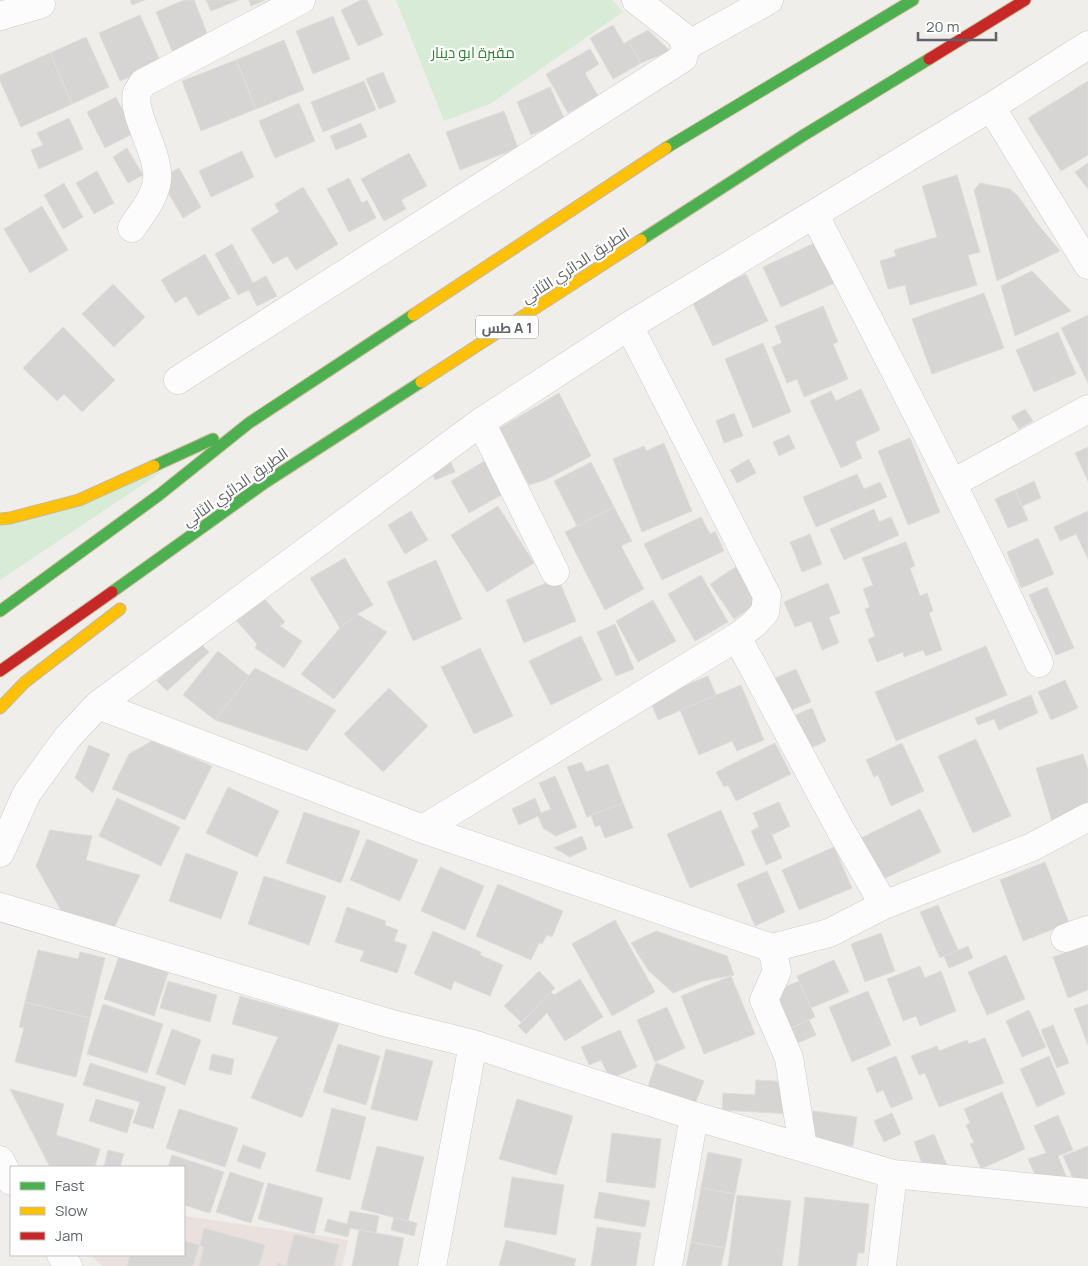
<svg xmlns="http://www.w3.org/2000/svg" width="1088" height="1266" viewBox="0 0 1088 1266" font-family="Manrope,Cairo,sans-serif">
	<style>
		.medical { fill: #eae0de }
		.green { fill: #d8ebd6 }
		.building { fill: #d6d5d3; stroke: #deddd9 }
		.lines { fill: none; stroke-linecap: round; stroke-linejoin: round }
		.street-casing { stroke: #cbcccc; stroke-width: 29 }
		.fast-casing { stroke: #c8b996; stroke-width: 13 }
		.slow-casing { stroke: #c8b996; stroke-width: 13 }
		.jam-casing { stroke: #c8b996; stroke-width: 13 }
		.street { stroke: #fdfcfc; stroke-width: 28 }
		.fast { stroke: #4caf50; stroke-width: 11 }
		.slow { stroke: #ffc107; stroke-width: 11 }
		.jam { stroke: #c62828; stroke-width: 11 }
		.labels { text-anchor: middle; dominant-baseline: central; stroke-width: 4.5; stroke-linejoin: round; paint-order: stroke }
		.shield { fill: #fff; stroke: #8f9295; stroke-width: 1 }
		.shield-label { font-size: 14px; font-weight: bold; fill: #5f6368 }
		.park-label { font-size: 15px; fill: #348238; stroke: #fff }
		.street-label { font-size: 15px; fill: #5f6368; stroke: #fff }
	</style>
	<rect width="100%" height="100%" fill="#efeeea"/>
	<path class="medical" d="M184 1216 348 1240 342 1266H102L91 1255H184Z"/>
	<path class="green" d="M396 0H612L623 12 490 104 444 121Z
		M163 471 0 580V519Z"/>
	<path class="building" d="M130 0H145L132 5Z
		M184 0H194L209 38 173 53 156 12Z
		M206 0H239L211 11Z
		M249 0H266L251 6Z
		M361 0H367L383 35 358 46 341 10Z
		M140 15 161 63 120 81 99 33Z
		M333 16 350 59 313 74 296 31Z
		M613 25 624 44 628 41 641 63 613 79 590 38Z
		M648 30 670 51 641 63 628 41Z
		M86 37 109 87 72 104 50 53Z
		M284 40 304 90 256 109 236 60Z
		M590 49 599 64 585 73 598 96 568 113 546 74Z
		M50 53 72 104 21 127 0 81V75Z
		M236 60 256 109 201 131 182 81Z
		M383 72 396 102 379 109 366 79Z
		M364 81 376 110 323 132 311 102Z
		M1088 81V155L1061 171 1028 118Z
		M550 87 565 120 531 135 517 102Z
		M116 97 134 133 105 148 87 112Z
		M299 103 315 141 275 158 259 121Z
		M504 111 518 148 460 170 446 132Z
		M69 118 83 149 39 169 31 150 43 145 37 133Z
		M361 123 367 137 336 150 330 136Z
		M127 148 143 175 128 183 113 157Z
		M242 151 254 177 211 197 199 171Z
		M409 153 427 186 401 200 406 209 384 221 361 179Z
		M1088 163V189L1075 172Z
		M179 168 201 207 183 218 160 179Z
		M97 171 114 203 94 214 76 183Z
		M957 175 980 252 968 255 977 285 910 305 905 285 888 289 880 261 896 256 894 250 937 237 922 186Z
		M349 178 362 203 367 200 376 218 349 232 327 189Z
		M64 183 83 217 63 229 44 195Z
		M980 183 1010 189 1018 196 1036 222 1060 251 997 281 974 190Z
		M303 187 338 244 296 270 287 256 273 264 251 229 279 212 275 204Z
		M42 206 68 250 30 273 4 229Z
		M819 241 837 282 781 307 763 267Z
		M232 244 253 283 266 276 277 296 257 306 249 290 238 295 215 254Z
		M205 254 230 298 198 316 186 296 175 303 161 280Z
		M1032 271 1071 311 1015 336 1001 286Z
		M746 274 768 321 713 346 691 299Z
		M113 284 145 317 114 347 82 314Z
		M984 293 1004 348 932 374 912 319Z
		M823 306 838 342 833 344 848 379 804 397 797 379 787 383 772 347 782 343 775 326Z
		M1088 315V383L1061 328Z
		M63 327 115 380 82 412 64 394 57 401 23 368Z
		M1058 332 1076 374 1034 392 1016 350Z
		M763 343 791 412 753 428 725 359Z
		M861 389 880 430 855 442 862 458 841 468 810 401 831 391 836 401Z
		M559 393 591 456 545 480 529 485 498 429Z
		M1025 409 1033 421 1019 429 1011 417Z
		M734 413 743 436 724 443 716 421Z
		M789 435 795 448 779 456 773 442Z
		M910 438 940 512 908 525 878 451Z
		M664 443 692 511 642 532 613 459 644 446 646 451Z
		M1088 447V481L1075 453Z
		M449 457 455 472 435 480 429 466Z
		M749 459 756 473 737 483 730 470Z
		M486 460 505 493 469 513 451 481Z
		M591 462 614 507 577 526 554 481Z
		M857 474 864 489 880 482 887 497 816 527 803 497Z
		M1034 481 1041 498 1022 506 1015 490Z
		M1015 490 1028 520 1008 528 995 499Z
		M498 506 534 563 487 592 451 535Z
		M614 507 632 541 621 546 644 589 605 610 565 532Z
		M874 509 879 522 891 517 899 535 844 560 830 529Z
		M411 511 428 540 405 554 388 525Z
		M1088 511V559L1076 534 1060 541 1054 527Z
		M701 517 710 534 715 531 724 551 662 580 644 544Z
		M810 534 822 564 802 572 790 542Z
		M1038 538 1054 574 1021 588 1007 552Z
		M906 542 915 566 910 568 920 596 927 593 933 611 929 613 942 650 926 656 923 650 904 657 903 652 877 662 868 639 875 636 865 609 870 607 863 589 873 585 862 558Z
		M345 558 373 605 357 614 340 628 310 578Z
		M436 560 462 619 413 641 387 582Z
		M737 566 761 601 734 619 710 584Z
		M701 575 728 622 695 641 668 594Z
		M558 578 576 621 524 643 506 600Z
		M828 583 840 613 829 617 839 643 822 650 811 621 795 627 784 602Z
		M1047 587 1074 648 1056 655 1029 595Z
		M261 595 285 622 280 626 302 641 284 668 255 648 257 644 234 618Z
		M653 600 676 641 638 662 616 621Z
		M357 614 387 632 334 699 301 674 340 628Z
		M615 624 634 669 616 676 597 632Z
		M581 636 602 680 551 705 529 661Z
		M199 642 209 652 167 691 157 681Z
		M986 646 1007 695 896 741 875 692Z
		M480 648 513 716 474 734 441 667Z
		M218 651 249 676 215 720 183 695Z
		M255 668 336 710 307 751 215 720Z
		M796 669 811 702 787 712 773 679Z
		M708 676 716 695 658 720 650 700Z
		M1065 680 1078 708 1051 720 1038 692Z
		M741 685 764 740 737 751 732 741 699 755 680 710Z
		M389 688 428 726 383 772 344 734Z
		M1031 695 1038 713 999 730 994 719 978 725 975 718Z
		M812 708 826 741 804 751 789 718Z
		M976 739 1011 816 973 833 938 756Z
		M152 741 212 766 185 820 112 789 129 754Z
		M775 743 791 774 736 801 728 785 724 787 716 772Z
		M902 743 924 791 891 806 878 775 874 777 866 760Z
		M89 745 110 754 93 793 75 778Z
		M1083 754 1088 770V810L1052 821 1036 768Z
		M582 762 586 772 608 764 623 803 587 817 567 767Z
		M555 776 577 827 556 836 543 828 538 816 519 825 512 809 535 798 541 813 551 809 539 783Z
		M228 787 279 811 257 857 206 833Z
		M117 798 180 827 161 866 99 836Z
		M779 802 790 826 772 835 782 858 766 865 751 831 759 827 753 813Z
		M623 803 633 828 605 838 600 825 595 827 591 815Z
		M920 809 941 852 879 881 859 839Z
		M721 810 745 865 690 888 667 834Z
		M304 812 360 831 341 883 286 863Z
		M50 830 92 836 86 860 140 875 111 934 63 914 36 866Z
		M582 836 587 849 570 857 554 848Z
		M367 839 418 860 400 901 350 880Z
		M834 847 852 888 799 910 782 870Z
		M186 853 238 872 221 919 169 901Z
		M1045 862 1069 923 1023 941 1000 880Z
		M440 867 484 886 465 930 421 911Z
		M767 871 785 912 755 926 737 884Z
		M264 876 326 896 309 945 248 924Z
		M498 884 563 911 552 937 547 935 542 944 539 943 531 960 476 936Z
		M938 905 958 950 940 958 920 912Z
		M347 907 386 921 385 925 398 930 394 941 407 945 397 973 360 961 364 951 335 942Z
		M615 920 655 992 612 1016 572 944Z
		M433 931 481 952 480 955 503 965 490 996 454 981 451 990 414 974Z
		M656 931 727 956 734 975 703 981 673 993 648 970 631 943Z
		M881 933 895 971 865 982 851 944Z
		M1088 945V990L1068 998 1053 957Z
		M968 946 973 958 949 968 944 956Z
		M38 950 78 959 80 952 105 958 90 1018 25 1002Z
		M121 951 170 967 154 1016 104 999Z
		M1006 955 1025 999 987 1015 968 972Z
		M834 960 849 992 811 1008 797 976Z
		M920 966 925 978 941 971 956 1011 920 1026 916 1016 903 1021 887 979Z
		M539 971 555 988 521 1022 504 1006Z
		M731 976 755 1034 704 1054 681 996Z
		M580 979 603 1017 565 1041 547 1013 526 1034 518 1026 551 992 554 995Z
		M168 981 217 995 210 1022 160 1008Z
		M799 981 815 1017 791 1028 775 991Z
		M868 991 891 1045 852 1062 829 1007Z
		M240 996 339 1024 302 1118 251 1098 278 1037 232 1024Z
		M25 1002 90 1018 76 1077 15 1062 24 1028 19 1027Z
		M103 1004 163 1024 147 1073 87 1054Z
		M1088 1004V1045L1074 1009Z
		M667 1007 685 1048 655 1062 637 1020Z
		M1029 1010 1046 1047 1022 1057 1006 1021Z
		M809 1020 816 1035 798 1043 791 1028Z
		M1053 1025 1069 1063 1057 1068 1041 1030Z
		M172 1029 201 1040 185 1085 156 1074Z
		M620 1030 637 1067 610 1079 601 1060 589 1065 581 1047Z
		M985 1038 1004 1083 939 1107 925 1073 919 1075 911 1056 937 1046 939 1051 967 1040 969 1044Z
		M338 1044 380 1056 366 1105 323 1092Z
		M386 1049 433 1061 417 1121 371 1109Z
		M212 1054 234 1059 231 1075 209 1070Z
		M896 1056 913 1099 891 1108 883 1090 877 1093 867 1068Z
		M1049 1056 1065 1094 1037 1107 1020 1069Z
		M90 1063 166 1087 153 1129 133 1123 140 1102 83 1085Z
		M656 1063 704 1081 695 1104 648 1086Z
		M756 1080 793 1082 791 1114 722 1110 723 1093 755 1095Z
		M10 1089 64 1104 56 1135 100 1149 95 1167H50Z
		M1002 1092 1025 1149 981 1169 970 1144 974 1143 966 1125 970 1123 964 1109Z
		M96 1099 134 1110 127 1133 89 1121Z
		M517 1099 573 1116 556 1175 499 1159Z
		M332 1108 366 1117 350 1180 316 1171Z
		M179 1109 238 1128 225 1167 166 1148Z
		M813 1111 857 1117 853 1146 809 1140Z
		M892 1113 901 1134 884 1142 874 1121Z
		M1058 1115 1073 1150 1058 1156 1066 1176 1040 1186 1028 1159 1046 1153 1034 1126Z
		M612 1133 661 1139 655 1188 606 1182Z
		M934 1134 948 1168 924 1169 914 1142Z
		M243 1145 266 1153 260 1169 237 1161Z
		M377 1146 424 1157 408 1221 361 1209Z
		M1088 1146V1180L1076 1185 1063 1156Z
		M108 1150 124 1154 120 1167H104Z
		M708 1152 742 1159 735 1194 701 1188Z
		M172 1155 224 1172 210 1213 184 1205V1167H168Z
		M230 1172 264 1183 251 1223 216 1212Z
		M512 1177 564 1185 556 1235 504 1227Z
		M268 1183 323 1198 314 1234 258 1219Z
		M701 1188 735 1194 725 1248 691 1242Z
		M599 1192 650 1201 645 1227 594 1218Z
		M737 1195 791 1201 782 1266H728Z
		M805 1197 869 1204 864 1253H858L856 1266H798Z
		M350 1211 379 1216 376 1233 350 1228 348 1237 324 1231 328 1219 347 1224Z
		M394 1217 417 1223 414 1236 391 1230Z
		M597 1227 641 1233 636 1266H591Z
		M204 1228 265 1245 259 1266H199L204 1247 200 1245Z
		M359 1230 404 1238 398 1266H352Z
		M294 1234 339 1245 334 1266H277V1263L286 1266Z
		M506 1240 576 1259 574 1266H499Z
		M184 1241 199 1245 193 1266H127L130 1255H184Z
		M691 1242 725 1248 721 1266H686Z"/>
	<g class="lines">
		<defs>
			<path id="street" d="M0 16 41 4
				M686 46 769 0
				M991 107 1088 265
				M814 214C891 363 969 512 1039 663
				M132 228C141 214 155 198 157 180 160 153 131 114 137 93 138 90 141 86 143 83L301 0
				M178 380 683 58 686 46 681 35 636 0
				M481 422 555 572
				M953 483 1088 409
				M737 637 840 829 884 905
				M98 705 423 829 772 948 829 933 884 905 1032 847 1088 817
				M423 829 737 637 754 624 765 612 767 596 629 326
				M0 853 27 793 67 738 98 705 481 422 629 326 991 107 1088 45
				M0 907 388 1023 473 1044 694 1116 893 1174 1088 1193
				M1065 938 1088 930
				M772 948 777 971 764 1000 789 1058 803 1147
				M0 1160 11 1181
				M61 1255 68 1266
				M432 1266 473 1044
				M668 1266 694 1116
				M882 1266 893 1174"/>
			<path id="fast" d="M666 148 913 0
				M641 240 804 135 929 59
				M154 466 213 439
				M112 592 263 484 421 382
				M0 611 159 495 249 423 413 315"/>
			<path id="slow" d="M413 315 666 148
				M421 382 641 240
				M0 519 10 518 79 500 154 466
				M0 708 25 682 120 609"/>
			<path id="jam" d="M929 59 1025 0
				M0 671 112 592"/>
		</defs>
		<use href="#street" class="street-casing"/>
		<use href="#fast" class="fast-casing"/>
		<use href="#slow" class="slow-casing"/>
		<use href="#jam" class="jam-casing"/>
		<use href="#street" class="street"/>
		<use href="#fast" class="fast"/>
		<use href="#slow" class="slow"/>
		<use href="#jam" class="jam"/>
	</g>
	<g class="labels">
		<rect class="shield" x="476" y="315.5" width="62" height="23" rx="4"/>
		<g class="shield-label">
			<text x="507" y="327">طس A 1</text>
		</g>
		<g class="park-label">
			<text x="473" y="52">مقبرة ابو دينار</text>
		</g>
		<g class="street-label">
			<text transform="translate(575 265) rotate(-33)">الطريق الدائري الثاني</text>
			<text transform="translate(235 487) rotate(-35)">الطريق الدائري الثاني</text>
		</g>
	</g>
	<rect x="10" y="1166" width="175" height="90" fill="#ffffff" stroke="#bfc1c3"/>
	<rect x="20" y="1182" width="25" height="8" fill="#4caf50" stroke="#bfc1c3"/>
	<text x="55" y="1191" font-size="15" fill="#5f6368">Fast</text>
	<rect x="20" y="1207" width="25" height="8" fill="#ffc107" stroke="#bfc1c3"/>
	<text x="55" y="1216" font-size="15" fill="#5f6368">Slow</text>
	<rect x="20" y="1232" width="25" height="8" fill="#c62828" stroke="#bfc1c3"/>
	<text x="55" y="1241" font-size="15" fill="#5f6368">Jam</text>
	<path d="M918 32v8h78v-8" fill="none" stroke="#5f6368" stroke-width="2.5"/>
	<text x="926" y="32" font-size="15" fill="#5f6368" stroke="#ffffff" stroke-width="4" paint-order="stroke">20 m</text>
</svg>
